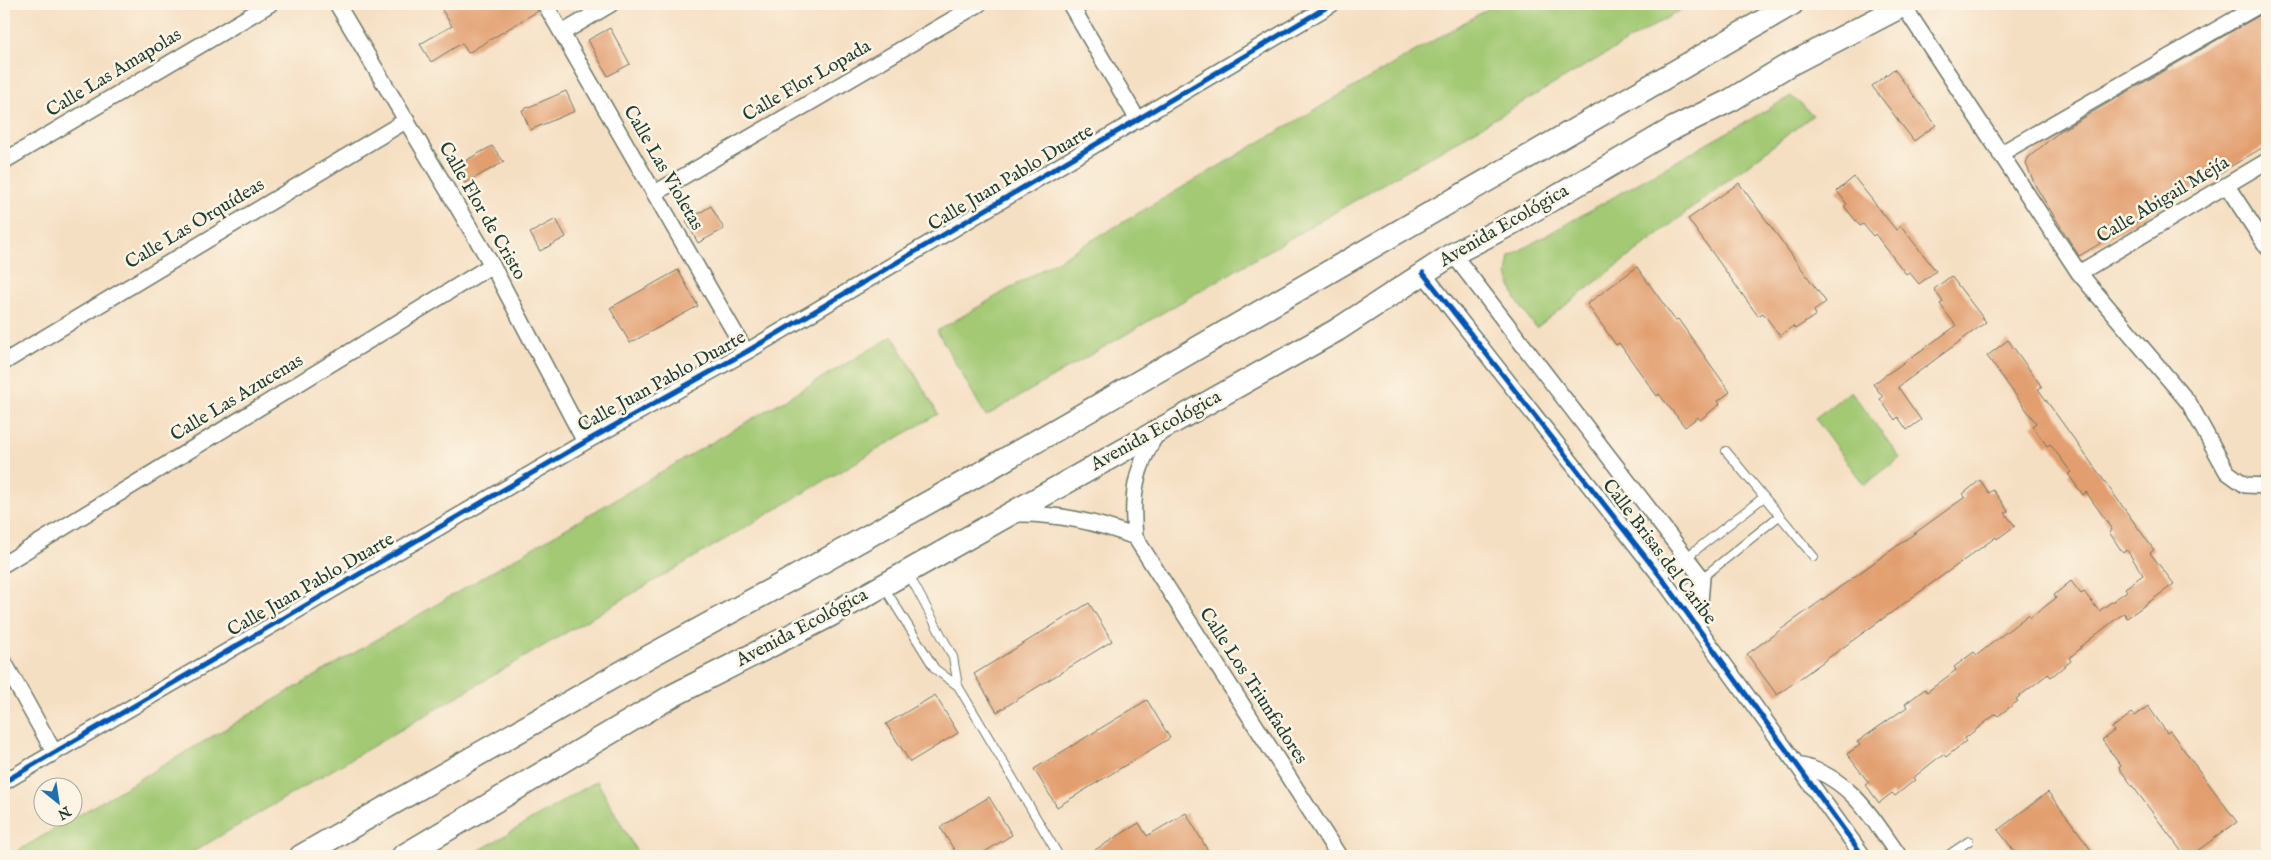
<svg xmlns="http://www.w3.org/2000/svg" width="2271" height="860" viewBox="0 0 2271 860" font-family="'IM FELL English',serif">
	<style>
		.green { fill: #a3c974; stroke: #618354 }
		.building { fill: #e29e6e }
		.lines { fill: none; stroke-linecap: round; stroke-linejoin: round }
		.lane-casing { stroke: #6a7666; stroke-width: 10 }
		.street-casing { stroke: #6a7666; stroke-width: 18 }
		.primary-casing { stroke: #6a7666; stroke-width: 25 }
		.lane { stroke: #fff; stroke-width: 8 }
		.street { stroke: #fff; stroke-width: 15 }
		.primary { stroke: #fff; stroke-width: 22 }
		.cycleway-casing { stroke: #fcf5e5; stroke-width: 8 }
		.cycleway { stroke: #0057b8; stroke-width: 5 }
		.labels { text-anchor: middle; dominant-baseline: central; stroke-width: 5; stroke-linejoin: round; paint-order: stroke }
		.street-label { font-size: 19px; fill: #1f3d34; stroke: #fcf5e5 }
	</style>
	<rect width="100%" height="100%" fill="#fcf5e5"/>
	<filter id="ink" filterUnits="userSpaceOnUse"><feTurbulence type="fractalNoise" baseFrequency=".02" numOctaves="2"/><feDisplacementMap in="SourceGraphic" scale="10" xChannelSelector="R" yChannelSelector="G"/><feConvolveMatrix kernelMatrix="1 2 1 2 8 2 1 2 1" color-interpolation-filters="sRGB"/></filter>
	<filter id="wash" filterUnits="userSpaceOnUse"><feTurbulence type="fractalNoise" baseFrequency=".0096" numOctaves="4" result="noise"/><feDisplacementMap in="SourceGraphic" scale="20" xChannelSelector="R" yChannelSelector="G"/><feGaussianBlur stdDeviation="1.12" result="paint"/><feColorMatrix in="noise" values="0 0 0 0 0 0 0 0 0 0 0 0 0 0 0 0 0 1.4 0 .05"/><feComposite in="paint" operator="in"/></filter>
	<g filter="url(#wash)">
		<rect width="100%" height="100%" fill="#f5dfc2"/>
		<path class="green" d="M1496 4H1691L986 416 937 331Z
			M1791 96 1813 115 1536 328 1516 300 1507 275 1510 256Z
			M893 336 938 414 186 856H9Z
			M1851 391 1900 458 1864 485 1815 418Z
			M597 781 639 856H470Z"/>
		<g id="blocks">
			<path class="building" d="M452 4H536L538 11 468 53 462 43 431 62 420 44 452 26 442 10Z
				M2267 11V145L2079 256 2036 187 2026 164 2028 158 2060 131Z
				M610 28 630 64 608 76 588 40Z
				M1894 69 1936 125 1914 141 1872 86Z
				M566 91 575 111 530 130 522 110Z
				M492 146 504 162 465 183 456 166Z
				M1854 177 1896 230 1901 226 1936 271 1919 284 1909 272 1906 274 1875 234 1873 236 1863 224 1860 226 1844 206 1847 204 1837 191Z
				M1739 183 1826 302 1814 311 1816 315 1795 329 1793 326 1780 336 1763 313 1758 316 1688 219Z
				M711 206 724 229 698 243 686 221Z
				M556 219 566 237 540 251 530 233Z
				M1637 267 1675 320 1678 319 1730 392 1718 401 1720 404 1700 420 1698 417 1685 427 1659 394 1657 396 1619 343 1616 345 1587 304Z
				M678 270 698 306 630 343 610 308Z
				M1951 276 1986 322 1898 387 1921 420 1907 430 1898 417 1895 420 1880 399 1883 397 1873 384 1956 326 1940 304 1943 302 1934 289Z
				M2008 340 2042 387 2038 389 2154 550 2150 553 2174 584 2127 618 2124 613 2080 647 2081 648 2069 658 2071 661 2051 677 2048 674 2016 699 2018 701 1998 716 1996 714 1964 739 1966 741 1946 757 1943 754 1913 778 1915 780 1895 796 1892 793 1879 803 1866 785 1869 783 1847 754 1860 745 1857 742 1907 707 1905 704 1925 689 1927 692 1956 670 1954 667 1974 652 1977 655 2028 615 2030 618 2056 598 2054 595 2071 581 2081 594 2084 592 2099 611 2127 591 2125 588 2143 575 2127 550 2123 553 2109 532 2112 530 2103 516 2086 492 2083 495 2068 474 2071 472 2050 444 2047 446 2032 426 2036 423 1987 356Z
				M1980 480 1989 493 1993 490 2008 511 2005 513 2015 526 1997 539 1996 537 1777 695 1747 654 1965 497 1963 494Z
				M1089 603 1112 641 997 712 974 674Z
				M935 695 958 733 910 762 886 724Z
				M1147 700 1170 738 1057 807 1034 769Z
				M2148 706 2167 733 2170 731 2237 822 2190 856H2185L2119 768 2121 766 2102 740 2114 731 2112 728 2132 713 2135 716Z
				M2048 792 2079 833 2095 856H2018L1998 830Z
				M989 797 1012 835 978 856H958L940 827Z
				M1186 813 1211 856H1085L1139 823 1147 836Z"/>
		</g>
	</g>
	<g filter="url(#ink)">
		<use href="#blocks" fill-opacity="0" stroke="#6a7666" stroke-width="1"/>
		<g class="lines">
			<defs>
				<path id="lane" d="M1726 451 1814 557
					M908 573 953 657 958 686 1059 856
					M1661 577 1764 497
					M884 587 935 669 958 686
					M1677 598 1779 516
					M1947 856 1969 841"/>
				<path id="street" d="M337 4 492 265 585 442
					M545 4 746 352
					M1070 4 1138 120
					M1903 5 2079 273 2189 403 2227 472 2245 485 2267 486
					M562 33 611 4
					M2000 154 2261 4
					M4 161 270 4
					M2227 186 2267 247
					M655 193 979 4
					M1453 254 1702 578 1698 626
					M1423 273 1661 577 1863 856
					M2079 273 2267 161
					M4 362 407 120
					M1157 433C1135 469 1131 495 1135 537L1339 856
					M1014 514C1057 513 1095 521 1135 537
					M4 564 492 265
					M4 662 54 752
					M1797 765C1848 774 1872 818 1899 856
					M4 782 585 442 746 352 1332 4"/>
				<path id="primary" d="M301 856 650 656 804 572 990 468 1792 4
					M403 856 672 696 829 616 1337 330 1453 254 1505 227 1674 128 1731 100 1785 67 1906 4"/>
			</defs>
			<use href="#lane" class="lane-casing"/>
			<use href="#street" class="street-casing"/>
			<use href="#primary" class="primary-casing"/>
			<use href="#lane" class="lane"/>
			<use href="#street" class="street"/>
			<use href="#primary" class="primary"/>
			<defs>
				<path id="cycleway" d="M1423 273 1661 577 1863 856
					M4 782 585 442 746 352 1332 4"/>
			</defs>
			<use href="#cycleway" class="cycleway-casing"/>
			<use href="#cycleway" class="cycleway"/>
		</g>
	</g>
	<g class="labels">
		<g class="street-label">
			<text transform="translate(114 73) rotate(-31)">Calle Las Amapolas</text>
			<text transform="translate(807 81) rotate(-30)">Calle Flor Lopada</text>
			<text transform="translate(663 168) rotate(60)">Calle Las Violetas</text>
			<text transform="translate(1011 178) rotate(-31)">Calle Juan Pablo Duarte</text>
			<text transform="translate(2163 200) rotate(-31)">Calle Abigail Mejía</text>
			<text transform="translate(482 211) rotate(60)">Calle Flor de Cristo</text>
			<text transform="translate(195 224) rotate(-31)">Calle Las Orquídeas</text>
			<text transform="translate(1504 226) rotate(-30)">Avenida Ecológica</text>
			<text transform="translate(662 382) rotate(-29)">Calle Juan Pablo Duarte</text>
			<text transform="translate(237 398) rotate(-31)">Calle Las Azucenas</text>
			<text transform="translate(1156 431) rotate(-29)">Avenida Ecológica</text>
			<text transform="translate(1659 552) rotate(53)">Calle Brisas del Caribe</text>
			<text transform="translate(311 585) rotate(-30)">Calle Juan Pablo Duarte</text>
			<text transform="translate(802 628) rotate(-28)">Avenida Ecológica</text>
			<text transform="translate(1253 686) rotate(57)">Calle Los Triunfadores</text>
		</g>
	</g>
	<rect width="2271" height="860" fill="none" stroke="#fcf5e5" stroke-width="20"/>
	<g transform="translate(58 802) rotate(150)"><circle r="24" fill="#fcf5e5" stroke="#a4ab9e"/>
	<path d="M0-4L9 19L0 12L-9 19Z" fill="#1f6fb2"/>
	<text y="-8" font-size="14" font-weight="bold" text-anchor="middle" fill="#1f3d34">N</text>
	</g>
</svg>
